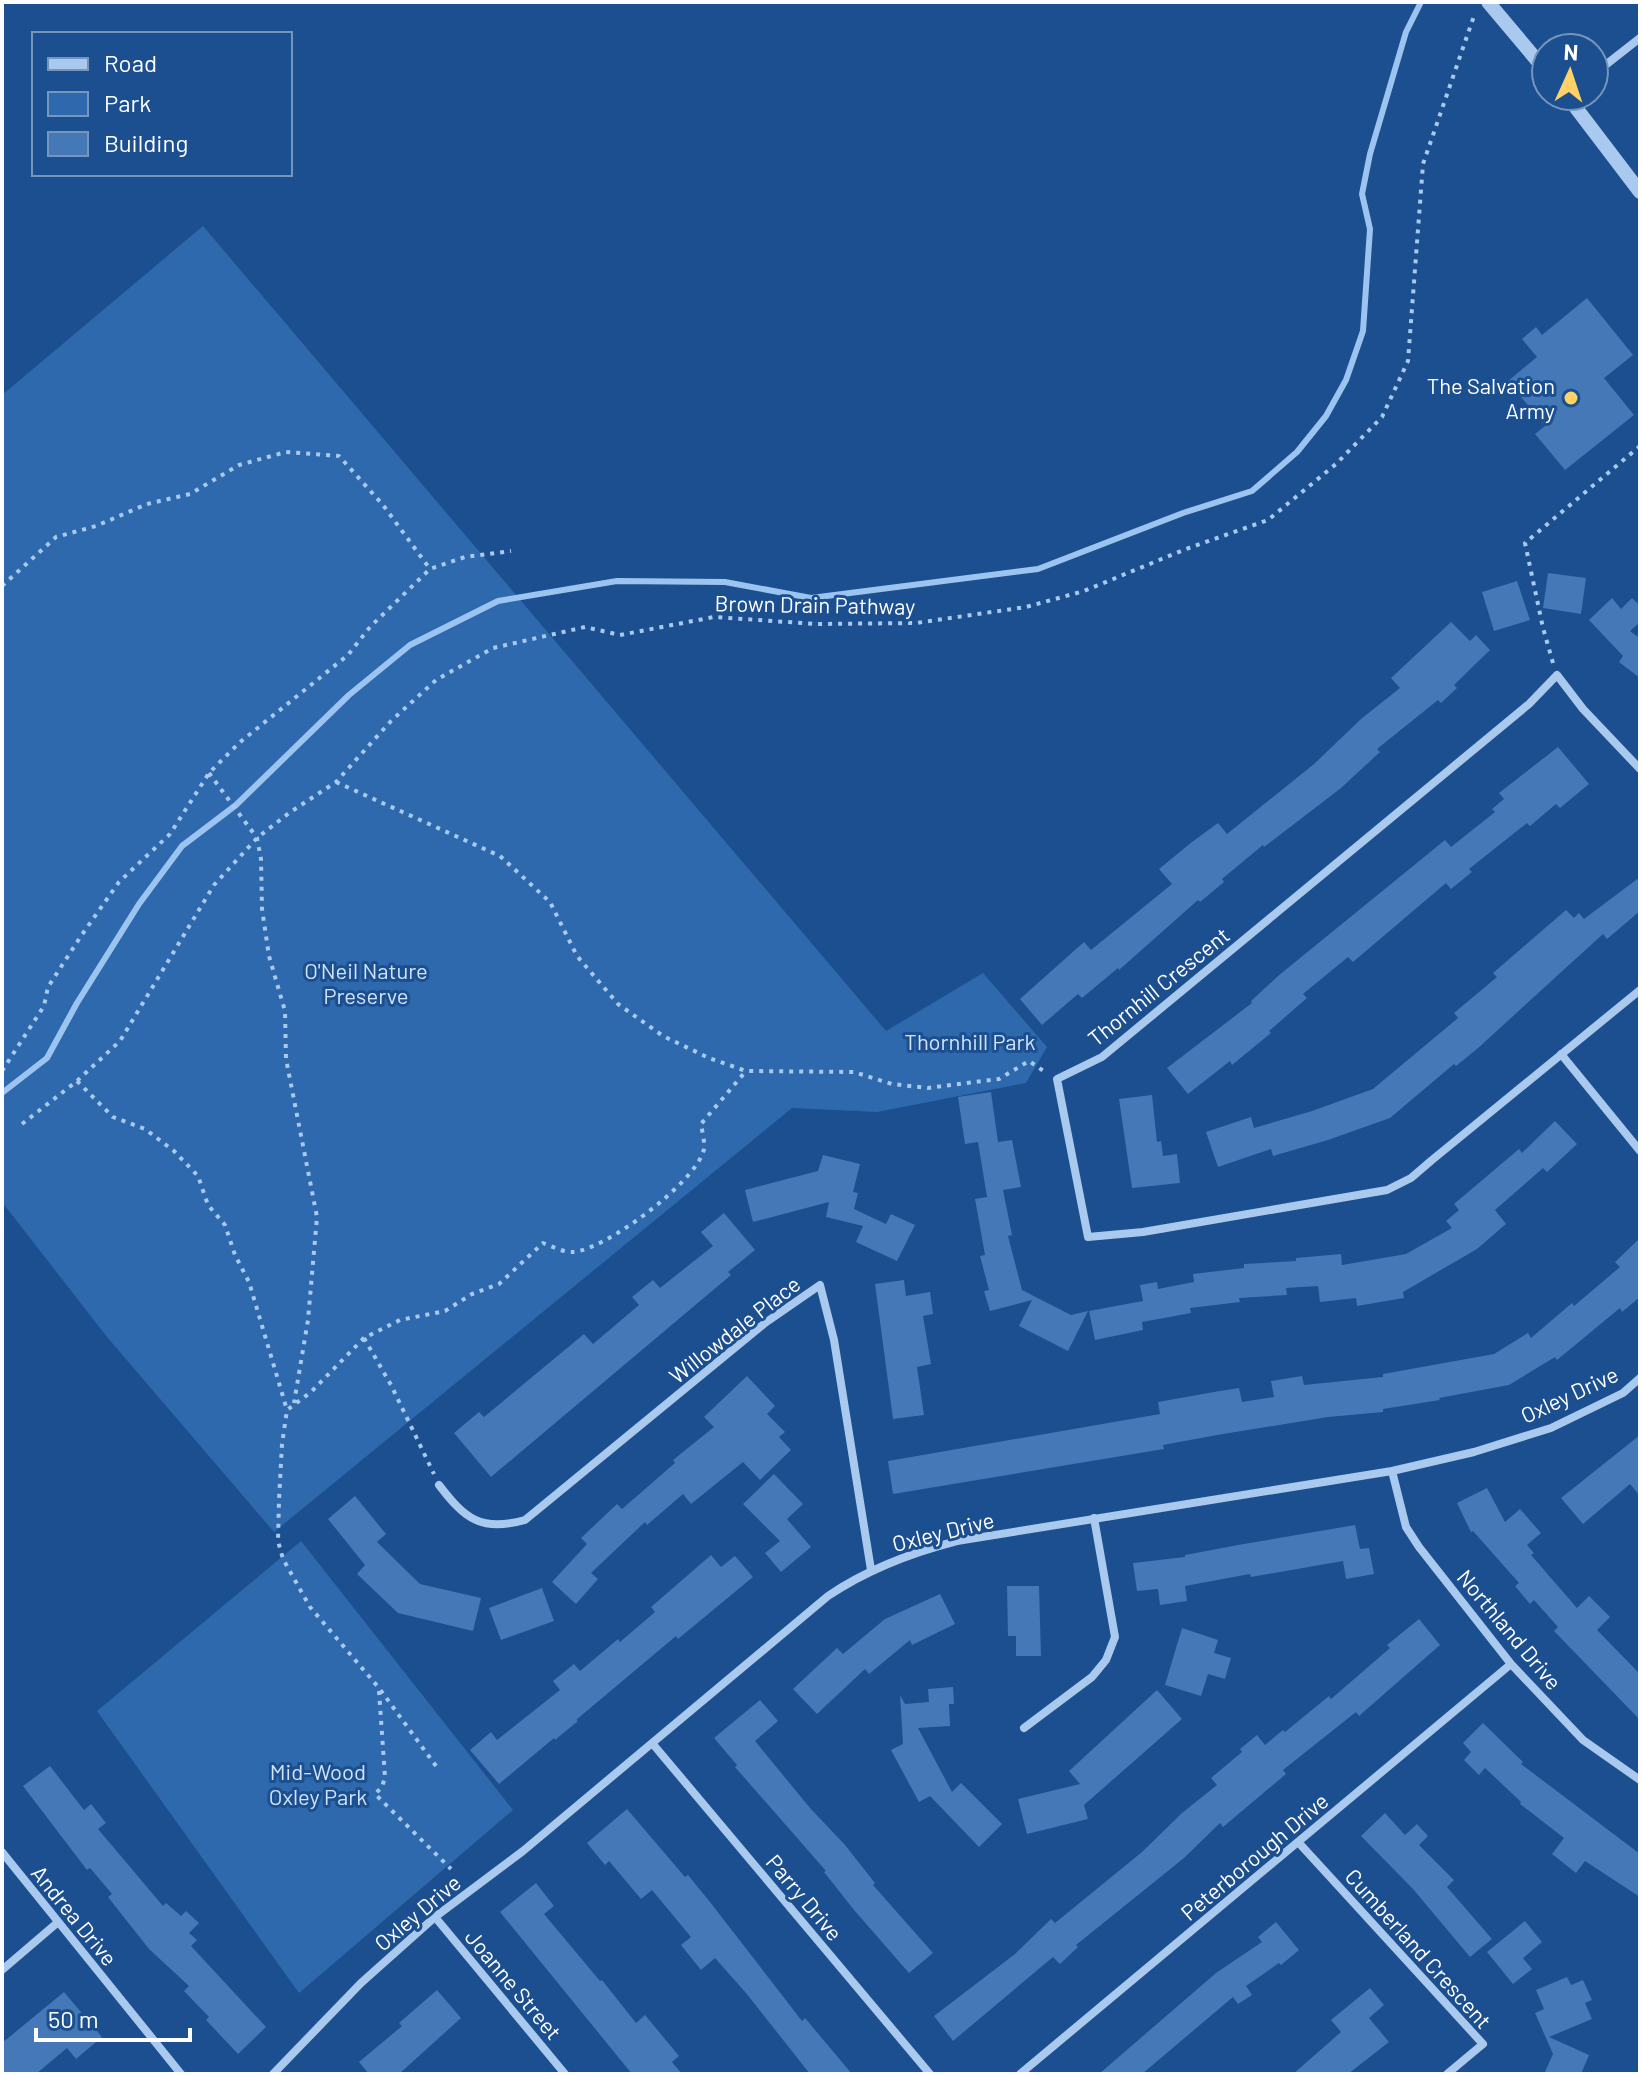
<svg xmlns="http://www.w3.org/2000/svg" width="1642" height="2076" viewBox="0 0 1642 2076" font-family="Barlow,sans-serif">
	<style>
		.green { fill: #2e69ad }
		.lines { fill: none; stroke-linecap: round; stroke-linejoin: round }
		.stream { stroke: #9cc4f0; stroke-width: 6 }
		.building { fill: #4478b7 }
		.path { stroke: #a9c9ee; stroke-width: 4; stroke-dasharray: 4 6; stroke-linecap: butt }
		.minor { stroke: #a9c9ee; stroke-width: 8 }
		.tertiary { stroke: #a9c9ee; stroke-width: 14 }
		.poi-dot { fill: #ffd166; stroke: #1b4f8f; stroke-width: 3 }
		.labels { text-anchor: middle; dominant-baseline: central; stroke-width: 6; stroke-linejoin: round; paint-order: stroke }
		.poi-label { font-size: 22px; fill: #fff; stroke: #1b4f8f; text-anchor: end }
		.street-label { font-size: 22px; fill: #fff; stroke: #1b4f8f }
		.park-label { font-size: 22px; fill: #cfe3fa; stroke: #1b4f8f }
	</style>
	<rect width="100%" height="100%" fill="#1b4f8f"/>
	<path class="green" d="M203 226 886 1031 983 973 1047 1047 1026 1083 877 1112 792 1108 274 1532 107 1337 2 1202V395Z
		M301 1541 513 1810 299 1993 97 1711Z"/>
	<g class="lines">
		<path class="stream" d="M2 1093 47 1058 77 1003 139 904 182 846 236 805 349 695 410 645 498 601 617 581 725 582 811 598 1038 569 1183 513 1252 491 1297 452 1326 416 1346 380 1363 331 1370 229 1362 194 1370 154 1406 32 1421 2"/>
	</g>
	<path class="building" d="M1587 298 1633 355 1604 378 1634 415 1565 470 1535 434 1545 426 1508 381 1537 357 1522 339 1536 327 1542 335Z
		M1548 573 1586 578 1581 614 1543 608Z
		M1517 581 1530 620 1494 631 1482 592Z
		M1612 598 1621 609 1632 598 1640 606V622L1630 631 1638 637 1640 635V678L1619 662 1623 656 1589 620Z
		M1451 622 1470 641 1476 635 1490 650 1454 685 1457 688 1441 703 1438 700 1377 749 1380 752 1341 788 1264 847 1263 845 1222 879 1224 882 1200 902 1198 900 1119 970 1118 968 1082 998 1078 994 1042 1025 1020 999 1084 942 1091 950 1172 884 1159 869 1192 842 1218 823 1227 834 1314 764 1361 719 1400 688 1391 678Z
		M1558 747 1589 784 1560 808 1556 804 1530 826 1527 823 1469 869 1472 872 1451 889 1446 883 1353 962 1348 957 1303 994 1307 998 1269 1031 1271 1033 1232 1065 1230 1061 1188 1094 1167 1068 1252 1003 1251 1001 1278 976 1445 840 1451 847 1495 812 1492 809 1504 799 1499 793Z
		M1640 877V911L1607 939 1603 934 1477 1049 1456 1066 1454 1064 1390 1118 1328 1140 1273 1156 1271 1149 1218 1167 1206 1132 1251 1117 1254 1128 1312 1111 1373 1089 1458 1018 1454 1013 1497 977 1493 973 1566 910 1574 918 1579 913 1584 919Z
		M991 1092 998 1142 1012 1140 1021 1187 1003 1190 1012 1235 1008 1236 1022 1290 1071 1315 1088 1311 1068 1351 1019 1326 1032 1300 990 1311 984 1291 989 1290 980 1256 985 1255 975 1199 987 1197 978 1142 965 1144 958 1097Z
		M1152 1095 1157 1142 1161 1141 1163 1156 1177 1154 1180 1183 1132 1188 1119 1099Z
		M1555 1121 1577 1144 1547 1172 1543 1168 1495 1210 1506 1224 1477 1249 1403 1292 1404 1298 1357 1306 1356 1298 1320 1302 1318 1286 1286 1288 1287 1295 1239 1298 1240 1302 1190 1308 1191 1313 1142 1322 1143 1330 1095 1340 1089 1311 1143 1301 1140 1285 1157 1282 1158 1289 1194 1282 1193 1274 1244 1268V1264L1296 1261V1258L1341 1254 1342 1265 1406 1254 1452 1228 1446 1221 1459 1210 1454 1204 1519 1149 1522 1153Z
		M823 1155 860 1164 853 1192 858 1193 854 1209 886 1224 891 1214 915 1225 897 1261 856 1242 863 1226 826 1217 829 1202 753 1222 745 1190 818 1171Z
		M724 1213 755 1250 728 1272 731 1275 491 1477 454 1433 479 1412 484 1417 584 1334 593 1344 639 1305 632 1297 653 1280 660 1288 713 1246 701 1232Z
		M1640 1238V1297L1622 1312 1620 1308 1557 1360 1555 1357 1509 1385 1439 1398 1440 1400 1383 1409V1412L1328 1417 1217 1435 1163 1445 1164 1449 893 1494 888 1461 1160 1414 1158 1402 1214 1392 1239 1388 1242 1402 1274 1397 1271 1381 1302 1376 1304 1385 1383 1377V1374L1494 1354 1528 1333 1531 1338 1572 1303 1574 1306 1620 1267 1615 1262Z
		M904 1280 906 1296 930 1292 933 1314 923 1316 931 1364 917 1367 924 1415 893 1419 875 1284Z
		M747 1376 775 1406 767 1414 785 1432 779 1437 791 1450 760 1480 743 1462 691 1504 683 1494 647 1525 645 1522 591 1573 598 1579 576 1604 552 1582 587 1544 581 1538 617 1504 622 1509 675 1463 673 1460 714 1427 704 1417Z
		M1640 1435V1496L1630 1484 1583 1524 1561 1498Z
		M774 1474 803 1504 787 1519 811 1547 781 1572 765 1553 780 1541 743 1504Z
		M1487 1488 1505 1522 1520 1509 1541 1533 1527 1545 1534 1553 1531 1555 1577 1608 1589 1596 1610 1617 1597 1630 1640 1674V1720L1554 1631 1558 1627 1534 1600 1530 1604 1515 1586 1519 1583 1473 1531 1471 1532 1457 1503Z
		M355 1496 386 1534 377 1542 420 1584 481 1598 473 1631 398 1613 357 1574 365 1565 328 1519Z
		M1355 1525 1360 1549 1369 1548 1374 1574 1346 1579 1343 1561 1251 1577 1250 1574 1185 1586 1187 1601 1160 1605 1158 1589 1137 1591 1133 1563 1185 1557V1555L1238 1545Z
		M711 1555 721 1567 735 1556 753 1577 678 1639 676 1636 576 1720 578 1721 555 1740 554 1738 499 1784 470 1750 491 1732 497 1740 560 1690 553 1681 574 1664 580 1671 618 1639 620 1642 655 1612 651 1607Z
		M1007 1586H1039L1041 1656H1016V1636H1008Z
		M542 1588 554 1621 501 1640 489 1608Z
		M940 1594 955 1624 912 1645 910 1640 869 1674 865 1669 817 1714 793 1689 837 1648 843 1654 885 1619Z
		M1419 1619 1440 1645 1359 1716 1356 1712 1283 1770 1286 1774 1223 1827 1220 1823 1184 1858 1076 1945 1078 1947 1060 1964 1053 1957 953 2041 934 2016 1015 1954 1051 1919 1055 1923 1142 1852 1182 1813 1217 1785 1211 1778 1242 1752 1240 1749 1257 1735 1265 1745 1283 1730 1285 1732 1329 1696 1331 1699 1390 1648 1387 1645Z
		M1182 1628 1218 1640 1214 1653 1231 1658 1225 1679 1208 1674 1201 1696 1165 1685Z
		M953 1687 954 1704H949L950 1726 918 1728 952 1792 961 1783 1002 1824 979 1847 930 1796 919 1802 891 1750 903 1744 900 1695 905 1704 929 1702 928 1689Z
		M1157 1690 1182 1719 1084 1805 1088 1819 1027 1834 1018 1799 1080 1784 1069 1771Z
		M760 1700 778 1721 755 1741 810 1808 845 1845 875 1883 873 1885 933 1953 909 1973 854 1910 824 1872 826 1871 735 1767 737 1765 714 1738Z
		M1483 1723 1523 1762 1521 1764 1640 1854V1897L1585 1861 1576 1873 1552 1854 1564 1838 1520 1804 1521 1802 1485 1768 1479 1775 1464 1760 1471 1752 1463 1743Z
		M50 1766 84 1810 91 1804 106 1823 98 1829 163 1906 166 1903 181 1916 186 1911 199 1923 189 1933 197 1940 191 1946 266 2027 238 2054 206 2020 209 2017 184 1991 189 1986 149 1949 108 1897 112 1894 90 1868 87 1870 23 1786Z
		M627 1809 685 1877 688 1875 710 1902 802 2021 805 2018 852 2074H810L746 1993 715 1958 701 1970 681 1945 691 1937 652 1890 641 1899 609 1861 605 1865 587 1843Z
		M1385 1813 1405 1835 1417 1824 1428 1836 1419 1845 1454 1880 1447 1887 1492 1939 1470 1957 1413 1889 1361 1836Z
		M536 1883 554 1906 544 1914 600 1981 602 1980 636 2023 645 2015 679 2056 672 2062 682 2074H632L500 1912Z
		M1525 1921 1542 1942 1523 1958 1532 1969 1513 1984 1487 1952Z
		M1276 1922 1299 1950 1281 1965 1279 1963 1246 1986 1252 1995 1238 2004 1233 1997 1142 2074H1099L1216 1973 1262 1942 1258 1937Z
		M1567 1977 1571 1985 1583 1980 1592 2000 1585 2003 1592 2019 1549 2037 1589 2055 1581 2074H1544L1553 2054 1535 2013 1544 2009 1536 1990Z
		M1370 1988 1384 2005 1369 2018 1389 2042 1348 2074H1293L1341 2032 1331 2020Z
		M437 1990 461 2018 399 2074H369L359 2062 402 2026 399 2023Z
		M64 1992 102 2037 76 2059 67 2048 36 2074H2V2043Z"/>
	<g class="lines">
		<path class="path" d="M2 586 56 537 96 526 147 504 190 494 239 465 286 452 339 456 383 505 430 569
			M1553 663 1543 628 1525 543 1640 446
			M209 773 257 838 261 859 262 909 269 956 285 1011 286 1059 317 1217 308 1320 294 1403
			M336 782 500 856 550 902 577 956 618 1004 663 1036 709 1058 746 1071 854 1072 892 1084 928 1088 999 1079 1029 1061 1045 1072
			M2 1071 44 1006 48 987 81 936 119 882 170 834 209 773 239 743 348 655 370 627 430 569 465 557 511 551
			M77 1081 113 1117 145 1129 174 1151 198 1176 208 1205 225 1225 235 1255 249 1282 287 1410
			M22 1124 77 1081 120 1041 214 885 257 838 289 813 336 782 391 721 436 680 493 648 585 627 620 635 714 617 816 624 916 623 1026 607 1084 591 1186 549 1268 520 1336 464 1382 417 1408 361 1423 164 1475 13
			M364 1338 391 1385 434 1474
			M379 1691 385 1777 382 1787 375 1794 451 1869
			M436 1766 379 1688 310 1607 283 1559 278 1541 279 1500 282 1444 287 1410 311 1392 364 1338 400 1320 445 1311 472 1294 499 1284 543 1243C551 1246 565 1253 573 1252 605 1250 697 1182 704 1149 705 1142 702 1131 701 1124L746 1071"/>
		<path class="minor" d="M1594 74 1640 38
			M1640 769 1583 709 1557 675 1529 704 1102 1057 1057 1079 1088 1237 1143 1232 1387 1190 1411 1178 1432 1160 1640 990
			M1561 1054 1640 1151
			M1392 1471 1406 1527 1419 1547 1511 1664 1583 1740 1640 1780
			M439 1485C465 1519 481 1532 525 1520L765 1323 820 1285 834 1340 871 1570
			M1024 1728 1092 1677 1106 1660 1115 1637 1094 1518
			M652 1743 930 2074
			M1299 1843 1483 2044 1447 2074
			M2 1852 181 2074
			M435 1917 565 2074
			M2 1970 57 1923
			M273 2074 361 1983 435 1917 523 1851 828 1596C868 1569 910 1553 957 1541L1392 1471 1474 1452 1551 1428 1623 1393 1640 1378
			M1020 2074 1511 1664"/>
		<path class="tertiary" d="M1488 2 1546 71
			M1567 96 1640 192"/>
	</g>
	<circle class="poi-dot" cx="1571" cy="398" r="8"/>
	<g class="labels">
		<g class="poi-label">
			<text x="1555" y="385">The Salvation<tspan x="1555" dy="25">Army</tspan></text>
		</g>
		<g class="street-label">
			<text transform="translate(815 604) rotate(1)">Brown Drain Pathway</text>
			<text transform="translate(1158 986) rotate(-39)">Thornhill Crescent</text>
			<text transform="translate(734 1329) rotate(-38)">Willowdale Place</text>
			<text transform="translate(1569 1394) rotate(-25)">Oxley Drive</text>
			<text transform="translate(943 1531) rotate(-14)">Oxley Drive</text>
			<text transform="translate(1510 1629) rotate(50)">Northland Drive</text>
			<text transform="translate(1254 1856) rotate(-40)">Peterborough Drive</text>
			<text transform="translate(805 1897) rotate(50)">Parry Drive</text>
			<text transform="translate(417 1912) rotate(-40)">Oxley Drive</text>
			<text transform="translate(75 1915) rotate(51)">Andrea Drive</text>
			<text transform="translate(1419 1948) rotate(48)">Cumberland Crescent</text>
			<text transform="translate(514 1984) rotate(50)">Joanne Street</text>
		</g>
		<g class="park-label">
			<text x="366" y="970">O'Neil Nature<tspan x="366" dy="25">Preserve</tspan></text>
			<text x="970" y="1041">Thornhill Park</text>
			<text x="318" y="1771">Mid-Wood<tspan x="318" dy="25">Oxley Park</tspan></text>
		</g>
	</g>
	<rect width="1642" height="2076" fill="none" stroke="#ffffff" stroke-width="8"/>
	<rect x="32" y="32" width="260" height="144" fill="#1b4f8f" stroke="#7695bc" stroke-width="2"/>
	<rect x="48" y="58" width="40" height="12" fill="#a9c9ee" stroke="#7695bc" stroke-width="2"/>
	<text x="104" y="72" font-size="24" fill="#ffffff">Road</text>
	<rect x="48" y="92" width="40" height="24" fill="#2e69ad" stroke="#7695bc" stroke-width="2"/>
	<text x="104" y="112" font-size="24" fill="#ffffff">Park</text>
	<rect x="48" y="132" width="40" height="24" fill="#4478b7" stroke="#7695bc" stroke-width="2"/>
	<text x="104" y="152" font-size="24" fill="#ffffff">Building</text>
	<g transform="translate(1570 72) rotate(3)"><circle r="38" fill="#1b4f8f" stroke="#7695bc" stroke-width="2"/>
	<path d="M0-6L14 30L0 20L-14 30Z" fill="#ffd166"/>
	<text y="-12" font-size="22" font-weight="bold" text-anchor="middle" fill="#ffffff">N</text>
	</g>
	<path d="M36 2028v12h154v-12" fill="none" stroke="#ffffff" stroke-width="4"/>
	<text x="48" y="2028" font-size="24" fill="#ffffff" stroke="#1b4f8f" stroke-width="6" paint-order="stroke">50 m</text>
</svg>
